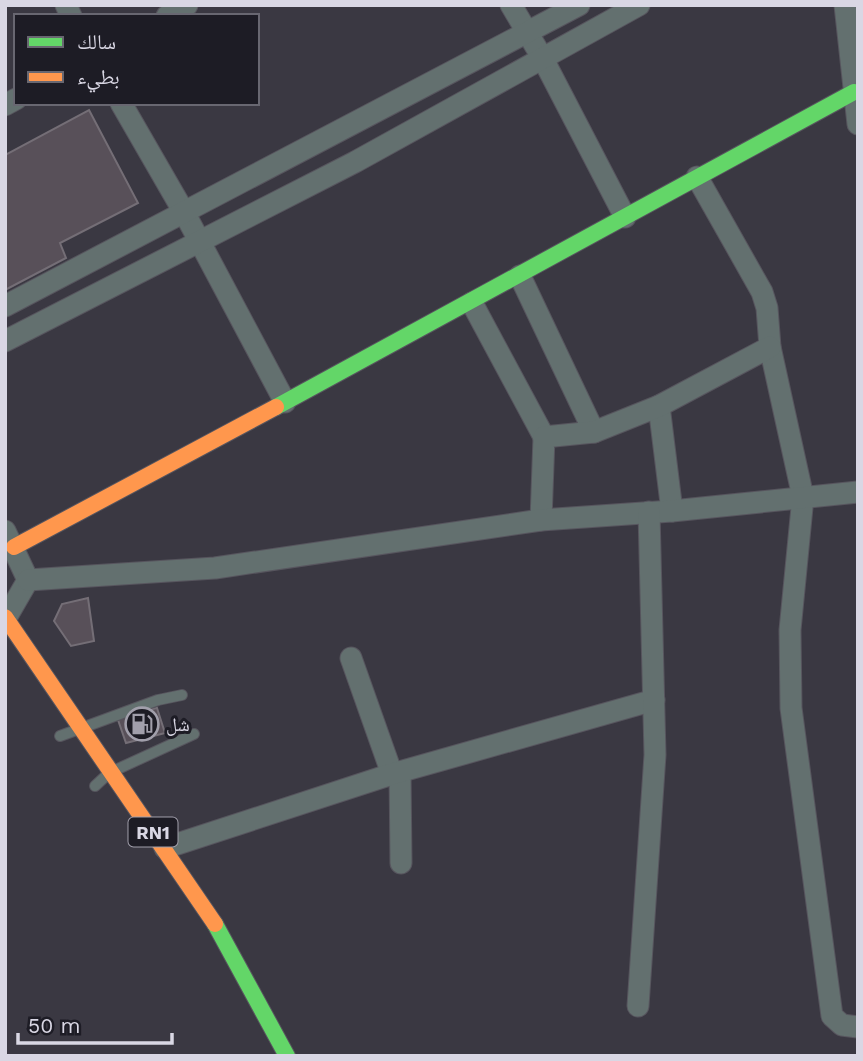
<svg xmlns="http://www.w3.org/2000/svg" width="863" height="1061" viewBox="0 0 863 1061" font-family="'Work Sans','Noto Naskh Arabic',sans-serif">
<rect width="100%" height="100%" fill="#3a3842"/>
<!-- building -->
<g fill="#585059" stroke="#746e76" stroke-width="2">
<polygon points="89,110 138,203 60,243 66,258 5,290 5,155"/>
<polygon points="88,598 94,641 71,646 54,621 62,604"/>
<polygon points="157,708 165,733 126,743 117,717"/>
</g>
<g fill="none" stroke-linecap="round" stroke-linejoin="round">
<defs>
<g id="lane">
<polyline points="60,736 158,700 182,695"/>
<polyline points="95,786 109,773 194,734"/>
</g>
<g id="street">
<polyline points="66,5 71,16"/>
<polyline points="511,5 543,59 625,217"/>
<polyline points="845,5 858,124"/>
<polyline points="167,16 187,5"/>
<polyline points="121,103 185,214 285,402"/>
<polyline points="5,105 16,99"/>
<polyline points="697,177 762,292 767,308 770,347 803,497 790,630 791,708 832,1016 842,1025 858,1027"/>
<polyline points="520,276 594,432"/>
<polyline points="472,303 544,437"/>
<polyline points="5,306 579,5"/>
<polyline points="5,341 355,162 639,5"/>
<polyline points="659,406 672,511"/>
<polyline points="541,520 544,437 594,432 659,406 770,347"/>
<polyline points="5,531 28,580 6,618"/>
<polyline points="28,580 215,568 541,520 672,511 858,492"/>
<polyline points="351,658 392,774"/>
<polyline points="400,772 401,863"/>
<polyline points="165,848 392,774 654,700"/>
<polyline points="638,1006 655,755 649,512"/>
</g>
<g id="fast">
<polyline points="276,407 854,92"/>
<polyline points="215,924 287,1056"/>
</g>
<g id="slow">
<polyline points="14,547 276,407"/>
<polyline points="5,617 215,924"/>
</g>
</defs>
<!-- lane casing -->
<use href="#lane" stroke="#57555e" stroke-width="12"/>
<!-- street casing -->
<use href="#street" stroke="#57555e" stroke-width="23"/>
<!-- fast casing -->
<use href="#fast" stroke="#57555e" stroke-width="18"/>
<!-- slow casing -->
<use href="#slow" stroke="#57555e" stroke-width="18"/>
<!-- lane -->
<use href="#lane" stroke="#63706f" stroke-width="10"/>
<!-- street -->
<use href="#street" stroke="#63706f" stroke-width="21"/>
<!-- fast -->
<use href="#fast" stroke="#63d668" stroke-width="16"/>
<!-- slow -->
<use href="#slow" stroke="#ff974d" stroke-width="16"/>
</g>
<!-- icons -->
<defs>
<symbol id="fuel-ring" viewBox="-11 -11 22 22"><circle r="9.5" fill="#1d1c25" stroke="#a19fab" stroke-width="1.5"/><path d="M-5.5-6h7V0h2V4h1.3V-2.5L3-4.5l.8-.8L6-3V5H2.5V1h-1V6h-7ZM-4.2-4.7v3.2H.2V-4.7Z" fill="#a19fab"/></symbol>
</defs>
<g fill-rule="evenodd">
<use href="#fuel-ring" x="123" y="705" width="38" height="38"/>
</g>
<g text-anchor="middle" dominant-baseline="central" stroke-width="6" stroke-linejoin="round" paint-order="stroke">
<!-- shield labels -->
<rect fill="#1d1c25" stroke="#a19fab" stroke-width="2" x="128.5" y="817.5" width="49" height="29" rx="5"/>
<g font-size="18" font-weight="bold" fill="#d9d7e4">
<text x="153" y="832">RN1</text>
</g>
<!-- poi labels -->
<g font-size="19" fill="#d9d7e4" stroke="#1d1c25" text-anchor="start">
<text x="166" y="724">شل</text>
</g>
</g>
<!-- border -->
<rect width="863" height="1061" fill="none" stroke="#d9d7e4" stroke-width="14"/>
<!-- legend -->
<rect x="14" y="14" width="245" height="91" fill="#1d1c25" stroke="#686771" stroke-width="2"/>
<rect x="28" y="37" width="35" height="10" fill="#63d668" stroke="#686771" stroke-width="2"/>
<text x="77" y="49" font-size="21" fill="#d9d7e4">سالك</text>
<rect x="28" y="72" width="35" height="10" fill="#ff974d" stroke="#686771" stroke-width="2"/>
<text x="77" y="84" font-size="21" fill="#d9d7e4">بطيء</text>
<!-- scale -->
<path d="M18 1033v10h154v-10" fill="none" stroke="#d9d7e4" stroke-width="3.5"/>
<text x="28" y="1033" font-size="21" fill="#d9d7e4" stroke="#1d1c25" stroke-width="5" paint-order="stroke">50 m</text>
</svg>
